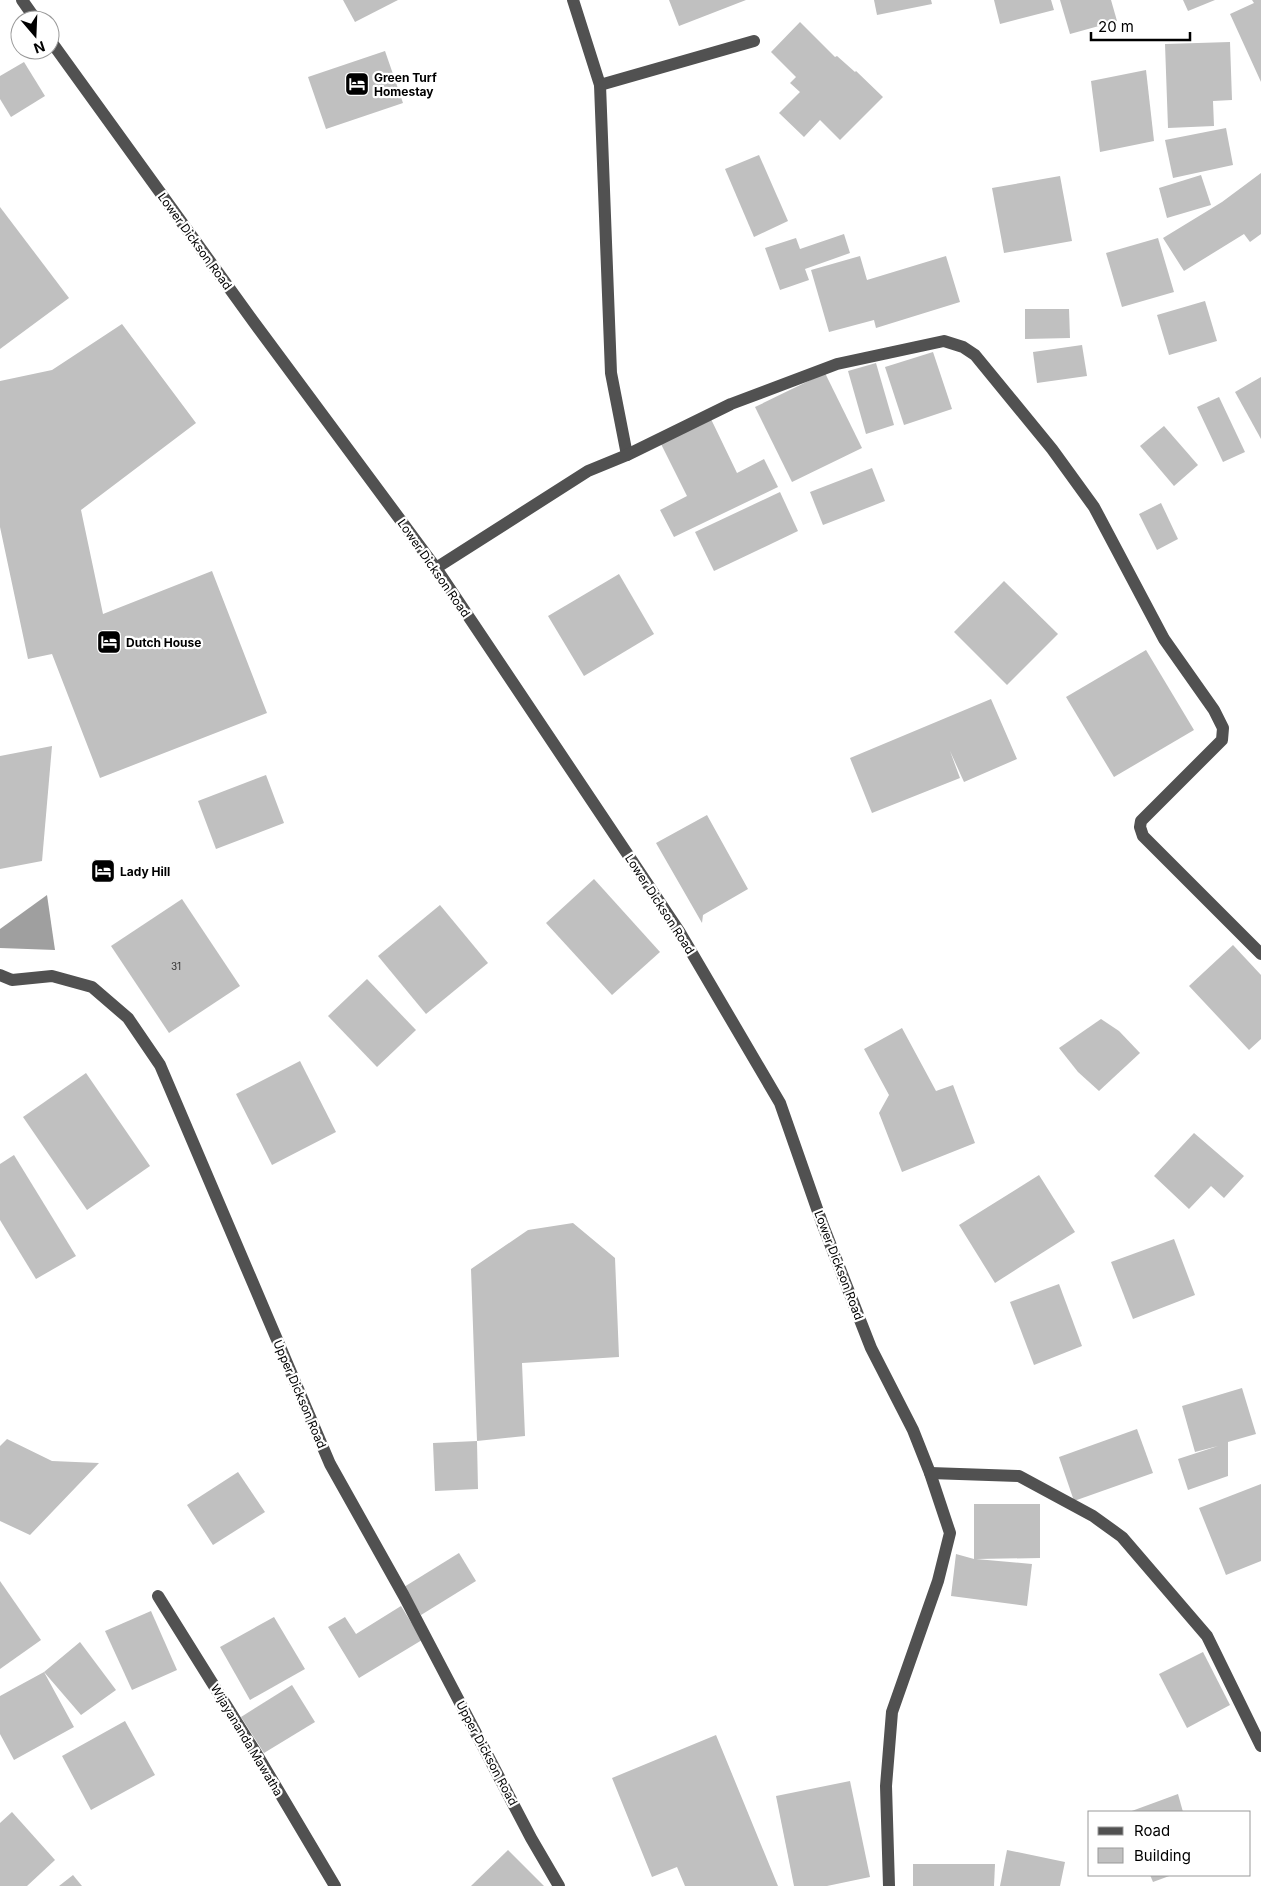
<svg xmlns="http://www.w3.org/2000/svg" width="1261" height="1886" viewBox="0 0 1261 1886" font-family="Inter,sans-serif">
<rect width="100%" height="100%" fill="#fff"/>
<!-- water -->
<polygon fill="#9f9f9f" points="47,895 55,950 0,948 0,929"/>
<!-- building -->
<g fill="#c0c0c0">
<polygon points="343,0 398,0 355,22"/>
<polygon points="669,0 746,0 679,26"/>
<polygon points="874,0 931,0 932,4 877,15"/>
<polygon points="994,0 1051,0 1054,10 1000,24"/>
<polygon points="1060,0 1111,0 1117,21 1070,34"/>
<polygon points="1183,0 1215,0 1188,11"/>
<polygon points="1252,0 1261,0 1261,82 1230,14 1254,3"/>
<polygon points="800,22 835,57 837,56 855,72 856,71 883,97 840,140 820,120 804,137 779,113 800,92 790,83 796,77 771,52"/>
<polygon points="1230,42 1232,100 1213,101 1214,126 1168,128 1165,44"/>
<polygon points="385,51 403,103 326,129 308,77"/>
<polygon points="24,62 45,96 11,117 0,99 0,76"/>
<polygon points="1146,70 1154,141 1100,152 1091,81"/>
<polygon points="1226,128 1233,165 1173,178 1165,140"/>
<polygon points="759,155 788,221 754,237 725,169"/>
<polygon points="1261,173 1261,234 1250,242 1244,234 1184,271 1163,238 1222,202"/>
<polygon points="1201,175 1211,205 1167,218 1159,188"/>
<polygon points="1060,176 1072,241 1004,253 992,188"/>
<polygon points="0,207 69,298 0,349"/>
<polygon points="844,234 850,253 805,269 809,280 780,290 765,248 796,238 800,249"/>
<polygon points="1158,238 1174,292 1122,307 1106,253"/>
<polygon points="860,256 867,280 946,256 960,302 876,328 874,320 829,332 811,270"/>
<polygon points="1205,301 1217,341 1169,355 1157,315"/>
<polygon points="1025,309 1069,309 1070,338 1025,339"/>
<polygon points="122,324 196,423 81,510 103,614 212,571 267,713 100,778 52,654 28,659 0,527 0,381 52,370"/>
<polygon points="1082,345 1087,376 1037,383 1033,352"/>
<polygon points="933,352 952,409 904,425 885,367"/>
<polygon points="876,363 894,425 866,434 848,371"/>
<polygon points="825,373 862,448 792,482 755,407"/>
<polygon points="1261,377 1261,439 1235,392"/>
<polygon points="1219,397 1245,452 1223,462 1197,407"/>
<polygon points="710,417 737,473 764,459 778,487 674,537 660,510 687,496 660,442"/>
<polygon points="1164,426 1198,465 1174,486 1140,446"/>
<polygon points="872,468 885,501 823,525 810,492"/>
<polygon points="780,492 798,531 714,571 695,532"/>
<polygon points="1161,503 1178,539 1157,550 1139,514"/>
<polygon points="619,574 654,634 584,676 548,616"/>
<polygon points="1004,581 1058,634 1007,685 954,632"/>
<polygon points="1146,650 1194,730 1114,777 1066,697"/>
<polygon points="991,699 1017,759 964,782 950,751 960,778 872,813 850,758"/>
<polygon points="52,746 42,861 0,869 0,756"/>
<polygon points="266,775 284,823 216,849 198,801"/>
<polygon points="707,815 748,889 703,915 702,923 656,843"/>
<polygon points="594,879 660,952 612,995 546,923"/>
<polygon points="182,899 240,986 169,1033 111,946"/>
<polygon points="440,905 488,963 426,1014 378,956"/>
<polygon points="1233,945 1261,975 1261,1039 1249,1050 1189,986"/>
<polygon points="367,979 416,1030 377,1067 328,1016"/>
<polygon points="1101,1019 1119,1031 1140,1053 1099,1091 1078,1072 1059,1048"/>
<polygon points="902,1028 936,1091 953,1085 975,1143 902,1172 879,1113 889,1095 864,1049"/>
<polygon points="300,1061 336,1132 272,1165 236,1094"/>
<polygon points="86,1073 150,1166 87,1210 23,1117"/>
<polygon points="1194,1133 1244,1176 1224,1198 1211,1186 1189,1209 1154,1176"/>
<polygon points="14,1155 76,1256 36,1279 0,1220 0,1164"/>
<polygon points="1039,1175 1075,1232 995,1283 959,1225"/>
<polygon points="573,1223 615,1258 619,1357 522,1363 525,1436 477,1441 478,1489 435,1491 433,1443 477,1441 471,1269 528,1230"/>
<polygon points="1174,1239 1195,1295 1133,1319 1111,1262"/>
<polygon points="1059,1284 1082,1346 1034,1365 1010,1302"/>
<polygon points="1242,1388 1256,1434 1228,1442 1228,1476 1188,1490 1178,1459 1218,1446 1195,1452 1182,1406"/>
<polygon points="1137,1429 1153,1473 1074,1501 1059,1457"/>
<polygon points="7,1439 52,1461 99,1463 30,1535 0,1521 0,1446"/>
<polygon points="238,1472 265,1512 213,1545 187,1505"/>
<polygon points="1261,1484 1261,1561 1226,1575 1199,1508"/>
<polygon points="974,1504 1040,1504 1040,1558 976,1559 1032,1564 1027,1606 951,1596 956,1554 974,1559"/>
<polygon points="459,1553 476,1581 421,1615 404,1587"/>
<polygon points="0,1581 41,1640 0,1669"/>
<polygon points="401,1606 422,1640 359,1678 328,1627 345,1617 356,1634"/>
<polygon points="151,1611 177,1670 132,1690 105,1631"/>
<polygon points="274,1617 305,1669 250,1700 220,1647"/>
<polygon points="80,1642 116,1690 81,1715 44,1672 74,1727 14,1760 0,1734 0,1696 44,1672"/>
<polygon points="1203,1652 1230,1705 1187,1728 1159,1674"/>
<polygon points="292,1685 315,1722 264,1753 241,1717"/>
<polygon points="125,1721 155,1775 91,1810 62,1756"/>
<polygon points="716,1735 778,1886 685,1886 677,1867 652,1877 612,1778"/>
<polygon points="850,1781 870,1877 827,1886 794,1886 776,1796"/>
<polygon points="1178,1794 1183,1812 1129,1812"/>
<polygon points="12,1812 55,1860 27,1886 0,1886 0,1823"/>
<polygon points="508,1850 544,1886 471,1886"/>
<polygon points="1007,1850 1065,1862 1060,1886 1000,1886"/>
<polygon points="913,1864 995,1864 994,1886 913,1886"/>
<polygon points="73,1875 82,1886 59,1886"/>
<polygon points="1150,1875 1172,1875 1153,1882"/>
</g>
<g fill="none" stroke-linecap="round" stroke-linejoin="round">
<!-- minor -->
<g stroke="#515151" stroke-width="12">
<polyline points="22,0 36,20"/>
<polyline points="573,0 600,85"/>
<polyline points="50,40 253,321 436,568 679,931 780,1103 822,1223 871,1348 913,1430 930,1473 950,1533 938,1581 892,1712 886,1786 889,1886"/>
<polyline points="627,455 611,373 600,85 754,41"/>
<polyline points="436,568 588,471 627,455 731,404 837,364 944,341 963,347 975,355 1052,449 1094,507 1164,639 1214,710 1223,728 1222,740 1141,821 1140,827 1143,836 1261,954"/>
<polyline points="0,975 12,980 52,976 92,987 128,1018 160,1065 330,1464 404,1596 531,1838 559,1886"/>
<polyline points="930,1473 1019,1476 1093,1516 1122,1537 1207,1636 1261,1746"/>
<polyline points="158,1596 256,1753 335,1886"/>
</g>
</g>
<!-- icons -->
<defs>
<symbol id="hotel-square" viewBox="-11 -11 22 22"><rect x="-9" y="-9" width="18" height="18" rx="4" fill="#000" stroke="#fff"/><path d="M-6-4.5h1.5V1H6V5H4.5V3h-9V5H-6ZM-4 0a1.8 1.8 0 1 1 3.6 0ZM.5 0V-2.5h3Q6-2.5 6 0Z" fill="#fff"/></symbol>
</defs>
<g fill-rule="evenodd">
<use href="#hotel-square" x="343" y="70" width="28" height="28"/>
<use href="#hotel-square" x="95" y="628" width="28" height="28"/>
<use href="#hotel-square" x="89" y="857" width="28" height="28"/>
</g>
<g text-anchor="middle" dominant-baseline="central" stroke-width="4.5" stroke-linejoin="round" paint-order="stroke">
<!-- number labels -->
<g font-size="10" fill="#303030">
<text x="176" y="966">31</text>
</g>
<!-- poi labels -->
<g font-size="12" font-weight="bold" fill="#000" stroke="#fff" text-anchor="start">
<text x="374" y="77">Green Turf<tspan x="374" dy="14">Homestay</tspan></text>
<text x="126" y="642">Dutch House</text>
<text x="120" y="871">Lady Hill</text>
</g>
<!-- street labels -->
<g font-size="12" fill="#000" stroke="#fff">
<text transform="translate(195 241) rotate(54)">Lower Dickson Road</text>
<text transform="translate(434 568) rotate(55)">Lower Dickson Road</text>
<text transform="translate(660 904) rotate(57)">Lower Dickson Road</text>
<text transform="translate(839 1265) rotate(69)">Lower Dickson Road</text>
<text transform="translate(300 1394) rotate(67)">Upper Dickson Road</text>
<text transform="translate(247 1740) rotate(59)">Wijayananda Mawatha</text>
<text transform="translate(487 1753) rotate(62)">Upper Dickson Road</text>
</g>
</g>
<!-- legend -->
<rect x="1088" y="1811" width="162" height="65" fill="#ffffff" stroke="#999999"/>
<rect x="1098" y="1827" width="25" height="8" fill="#515151" stroke="#999999"/>
<text x="1134" y="1836" font-size="15" fill="#000000">Road</text>
<rect x="1098" y="1848" width="25" height="15" fill="#c0c0c0" stroke="#999999"/>
<text x="1134" y="1861" font-size="15" fill="#000000">Building</text>
<!-- north arrow -->
<g transform="translate(35 35) rotate(161)"><circle r="24" fill="#ffffff" stroke="#999999"/>
<path d="M0-4L9 19L0 12L-9 19Z" fill="#000000"/>
<text y="-8" font-size="14" font-weight="bold" text-anchor="middle" fill="#000000">N</text>
</g>
<!-- scale -->
<path d="M1091 32v8h99v-8" fill="none" stroke="#000000" stroke-width="2.5"/>
<text x="1098" y="32" font-size="15" fill="#000000" stroke="#ffffff" stroke-width="4" paint-order="stroke">20 m</text>
</svg>
